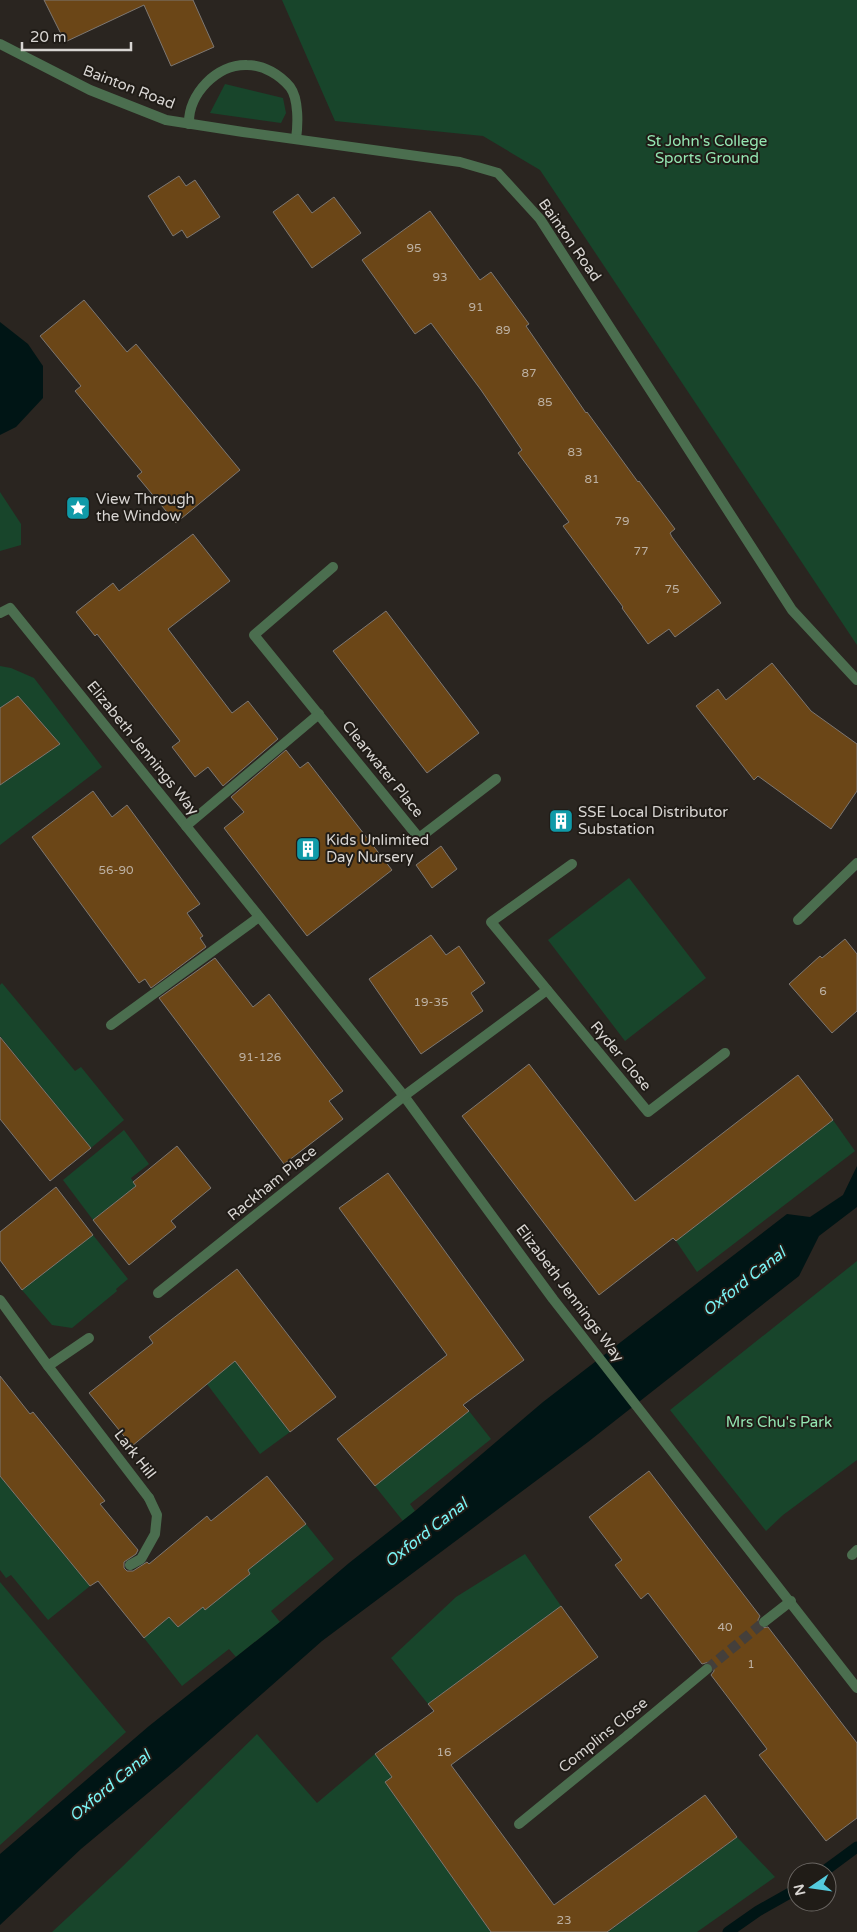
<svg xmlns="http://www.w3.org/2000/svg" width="857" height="1932" viewBox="0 0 857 1932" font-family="'Varela Round',sans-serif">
<rect width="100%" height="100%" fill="#2a2520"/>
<!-- green -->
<g fill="#18452b">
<polygon points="282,0 857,0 857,645 540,170 483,136 335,121"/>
<polygon points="225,84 283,98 286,113 281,123 210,113"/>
<polygon points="0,492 21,524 21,545 0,551"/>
<polygon points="0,666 11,668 34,678 102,767 0,845 0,785 60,744 18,696 0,708"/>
<polygon points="629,878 706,978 625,1041 548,940"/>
<polygon points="2,983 75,1071 81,1067 124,1120 91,1148 0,1036 0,985"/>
<polygon points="833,1120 855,1151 697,1272 676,1241"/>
<polygon points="124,1130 149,1164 131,1178 136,1186 93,1220 63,1180"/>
<polygon points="93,1235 128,1279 116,1289 117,1291 72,1328 52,1325 22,1290"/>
<polygon points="857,1261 857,1460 783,1515 766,1531 670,1410"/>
<polygon points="192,1304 290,1432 260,1454 163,1326"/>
<polygon points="469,1411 491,1439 410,1504 415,1511 403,1521 375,1486"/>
<polygon points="0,1476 90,1586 48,1620 11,1575 6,1578 0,1570"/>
<polygon points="306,1524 334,1559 271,1611 280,1622 236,1657 229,1649 182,1686 144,1638 169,1617 178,1627 203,1607 206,1609 250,1574 248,1570"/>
<polygon points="525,1554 561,1606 428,1704 391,1658 456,1597"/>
<polygon points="0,1582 126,1732 0,1845"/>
<polygon points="257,1734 317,1803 375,1754 392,1777 385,1782 491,1932 52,1932 122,1867"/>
<polygon points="737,1837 775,1877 697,1932 608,1932"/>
</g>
<!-- water -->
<g fill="#001515">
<polygon points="0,322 28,344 43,366 43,398 16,427 0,435"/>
<polygon points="857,1166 857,1207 819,1236 799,1276 588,1442 322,1641 178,1768 81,1849 0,1925 0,1854 149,1726 280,1622 349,1563 415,1511 543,1402 787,1214 810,1217 843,1195"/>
</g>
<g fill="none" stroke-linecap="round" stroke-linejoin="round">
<!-- stream -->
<g stroke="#001515" stroke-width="11">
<polyline points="823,1872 857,1847"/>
<polyline points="728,1932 758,1911 797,1889"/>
</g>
</g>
<!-- building -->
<g fill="#6b4617" stroke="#7d7772">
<polygon points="44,0 193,0 214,47 171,66 144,5 65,42"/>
<polygon points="179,176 186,186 195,180 220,217 187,238 182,230 173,236 148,196"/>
<polygon points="298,194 312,213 334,197 361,233 312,268 273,212"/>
<polygon points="430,211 480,280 491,272 529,324 526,326 586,413 587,412 638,482 639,481 675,529 670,533 672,537 721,603 675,637 669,629 648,644 622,608 623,607 563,526 569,522 518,453 522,450 481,390 431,323 415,334 362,260"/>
<polygon points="84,300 127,352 136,344 240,470 176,523 137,476 142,472 75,391 81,386 40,336"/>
<polygon points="193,534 230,581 168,629 232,713 248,701 278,739 223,786 208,767 195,777 172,747 180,741 97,634 95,636 76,612 113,583 119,591"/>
<polygon points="386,611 479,733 427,773 333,651"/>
<polygon points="772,663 811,711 857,744 857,791 831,829 758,776 754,780 696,706 718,689 726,700"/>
<polygon points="18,696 60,744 0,785 0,708"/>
<polygon points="286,750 300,768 308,762 392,870 307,936 224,828 244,812 231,797"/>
<polygon points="93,791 112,817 127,805 200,904 187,913 203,936 200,938 206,947 151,988 145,979 139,983 32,837"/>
<polygon points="441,846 457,869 432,888 416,865"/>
<polygon points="431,935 446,955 459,946 485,983 471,993 483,1011 421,1054 369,979"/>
<polygon points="845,939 857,954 857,1011 832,1033 789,984 820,956 822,958"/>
<polygon points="215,958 253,1007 269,994 343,1091 329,1101 343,1119 284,1164 159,998"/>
<polygon points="0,1037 91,1148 50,1181 0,1119"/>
<polygon points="529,1064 635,1201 798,1075 833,1120 676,1241 673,1238 599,1295 462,1116"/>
<polygon points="177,1146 211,1188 171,1221 176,1227 129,1265 93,1220 136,1186 133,1182"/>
<polygon points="388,1173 524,1360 463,1405 469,1411 375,1486 337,1439 447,1355 339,1208"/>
<polygon points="56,1187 93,1235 22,1290 0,1260 0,1232"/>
<polygon points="237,1269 336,1397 290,1432 235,1361 132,1446 89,1393 153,1343 149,1337"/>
<polygon points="0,1376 30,1414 33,1412 105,1501 100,1504 138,1550 136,1554 124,1562 124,1568 127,1571 133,1571 147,1562 149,1564 207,1516 211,1521 267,1476 306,1524 248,1570 250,1574 205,1610 203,1607 178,1627 169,1617 144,1638 98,1581 90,1586 0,1476"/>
<polygon points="649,1471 760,1616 758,1620 758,1626 762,1628 768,1627 857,1743 857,1818 826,1841 759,1755 767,1749 711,1675 714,1671 713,1665 709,1662 702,1664 648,1593 641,1599 615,1565 622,1560 589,1517"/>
<polygon points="561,1606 598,1657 451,1765 554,1905 705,1795 737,1837 607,1932 491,1932 385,1782 392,1777 375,1754 434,1711 428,1704"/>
</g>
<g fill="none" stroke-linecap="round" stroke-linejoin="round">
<!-- minor-tunnel -->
<polyline stroke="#443f3b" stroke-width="10" stroke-dasharray="10 5" stroke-linecap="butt" points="707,1669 764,1622"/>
<!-- service -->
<g stroke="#4b6e4f" stroke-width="10">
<path d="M189,124c-1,-30 28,-60 58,-59 17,0 33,10 43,22 9,12 8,38 6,52"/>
<polyline points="130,1565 141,1559 155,1534 157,1515 149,1498"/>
<polyline points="519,1824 628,1735"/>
</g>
<!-- minor -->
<g stroke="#4b6e4f" stroke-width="10">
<polyline points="0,44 90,90 166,120 243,132 460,162 498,173 540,219 792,610 857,680"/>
<polyline points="333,567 254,635 419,838 496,779"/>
<polyline points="0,613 10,608 404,1096 553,1299 857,1688"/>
<polyline points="186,826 319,714"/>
<polyline points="572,864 491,922 648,1112 725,1053"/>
<polyline points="798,920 857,863"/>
<polyline points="111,1025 259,917"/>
<polyline points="158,1293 404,1096 547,990"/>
<polyline points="0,1300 48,1366 149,1498"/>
<polyline points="48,1366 89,1338"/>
<polyline points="852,1555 857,1550"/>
<polyline points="764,1622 791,1601"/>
<polyline points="628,1735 707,1669"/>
</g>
</g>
<!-- icons -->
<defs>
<symbol id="sight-square" viewBox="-11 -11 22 22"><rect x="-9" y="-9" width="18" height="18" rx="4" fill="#0f9aa8" stroke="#201c17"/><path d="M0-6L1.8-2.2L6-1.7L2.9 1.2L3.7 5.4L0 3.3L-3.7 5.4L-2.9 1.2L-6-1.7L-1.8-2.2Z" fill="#fff"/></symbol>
<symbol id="building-square" viewBox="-11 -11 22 22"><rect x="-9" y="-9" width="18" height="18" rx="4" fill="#0f9aa8" stroke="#201c17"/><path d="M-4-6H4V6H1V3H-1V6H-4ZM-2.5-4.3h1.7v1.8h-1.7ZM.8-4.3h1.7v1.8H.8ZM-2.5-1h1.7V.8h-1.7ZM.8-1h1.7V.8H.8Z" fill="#fff"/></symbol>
</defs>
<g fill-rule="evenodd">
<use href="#sight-square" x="64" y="494" width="28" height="28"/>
<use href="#building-square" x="547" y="807" width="28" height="28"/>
<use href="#building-square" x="294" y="835" width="28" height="28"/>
</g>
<g text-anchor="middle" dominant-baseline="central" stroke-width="4" stroke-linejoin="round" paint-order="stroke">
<!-- number labels -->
<g font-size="12" fill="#bdb1a3">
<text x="414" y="248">95</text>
<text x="440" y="277">93</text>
<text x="476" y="307">91</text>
<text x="503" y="330">89</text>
<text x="529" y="373">87</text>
<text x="545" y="402">85</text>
<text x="575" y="452">83</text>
<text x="592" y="479">81</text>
<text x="622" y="521">79</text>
<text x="641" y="551">77</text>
<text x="672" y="589">75</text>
<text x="116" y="870">56-90</text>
<text x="823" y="991">6</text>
<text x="431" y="1002">19-35</text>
<text x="260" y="1057">91-126</text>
<text x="725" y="1627">40</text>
<text x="751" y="1664">1</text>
<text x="444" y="1752">16</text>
<text x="564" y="1920">23</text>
</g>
<!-- street labels -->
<g font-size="15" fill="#d8d5d2" stroke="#201c17">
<text transform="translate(129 87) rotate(21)">Bainton Road</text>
<text transform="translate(570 240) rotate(55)">Bainton Road</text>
<text transform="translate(143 748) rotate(51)">Elizabeth Jennings Way</text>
<text transform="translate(383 769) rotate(51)">Clearwater Place</text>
<text transform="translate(621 1056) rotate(50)">Ryder Close</text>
<text transform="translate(272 1183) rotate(-39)">Rackham Place</text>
<text transform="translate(570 1293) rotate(53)">Elizabeth Jennings Way</text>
<text transform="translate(135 1454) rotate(52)">Lark Hill</text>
<text transform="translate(603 1735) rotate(-39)">Complins Close</text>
</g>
<!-- park labels -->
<g font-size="15" fill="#94e6b2" stroke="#201c17">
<text x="707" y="141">St John's College<tspan x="707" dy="17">Sports Ground</tspan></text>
<text x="779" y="1422">Mrs Chu's Park</text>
</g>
<!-- poi labels -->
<g font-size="15" fill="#d8d5d2" stroke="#201c17" text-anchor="start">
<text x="96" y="499">View Through<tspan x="96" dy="17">the Window</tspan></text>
<text x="578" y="812">SSE Local Distributor<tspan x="578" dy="17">Substation</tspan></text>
<text x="326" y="840">Kids Unlimited<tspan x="326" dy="17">Day Nursery</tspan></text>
</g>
<!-- water labels -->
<g font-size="16" font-style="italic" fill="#7bf5f6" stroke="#201c17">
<text transform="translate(744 1282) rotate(-38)">Oxford Canal</text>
<text transform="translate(426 1533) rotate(-38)">Oxford Canal</text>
<text transform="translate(110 1786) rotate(-40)">Oxford Canal</text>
</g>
</g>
<!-- north arrow -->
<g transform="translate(812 1887) rotate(257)"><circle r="24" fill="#201c17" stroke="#6a6662"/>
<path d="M0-4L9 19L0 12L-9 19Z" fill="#54cadd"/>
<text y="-8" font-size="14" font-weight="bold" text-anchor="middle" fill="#d8d5d2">N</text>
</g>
<!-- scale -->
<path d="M22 42v8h109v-8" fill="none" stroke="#d8d5d2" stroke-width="2.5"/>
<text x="30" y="42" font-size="15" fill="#d8d5d2" stroke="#201c17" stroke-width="4" paint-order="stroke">20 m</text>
</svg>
